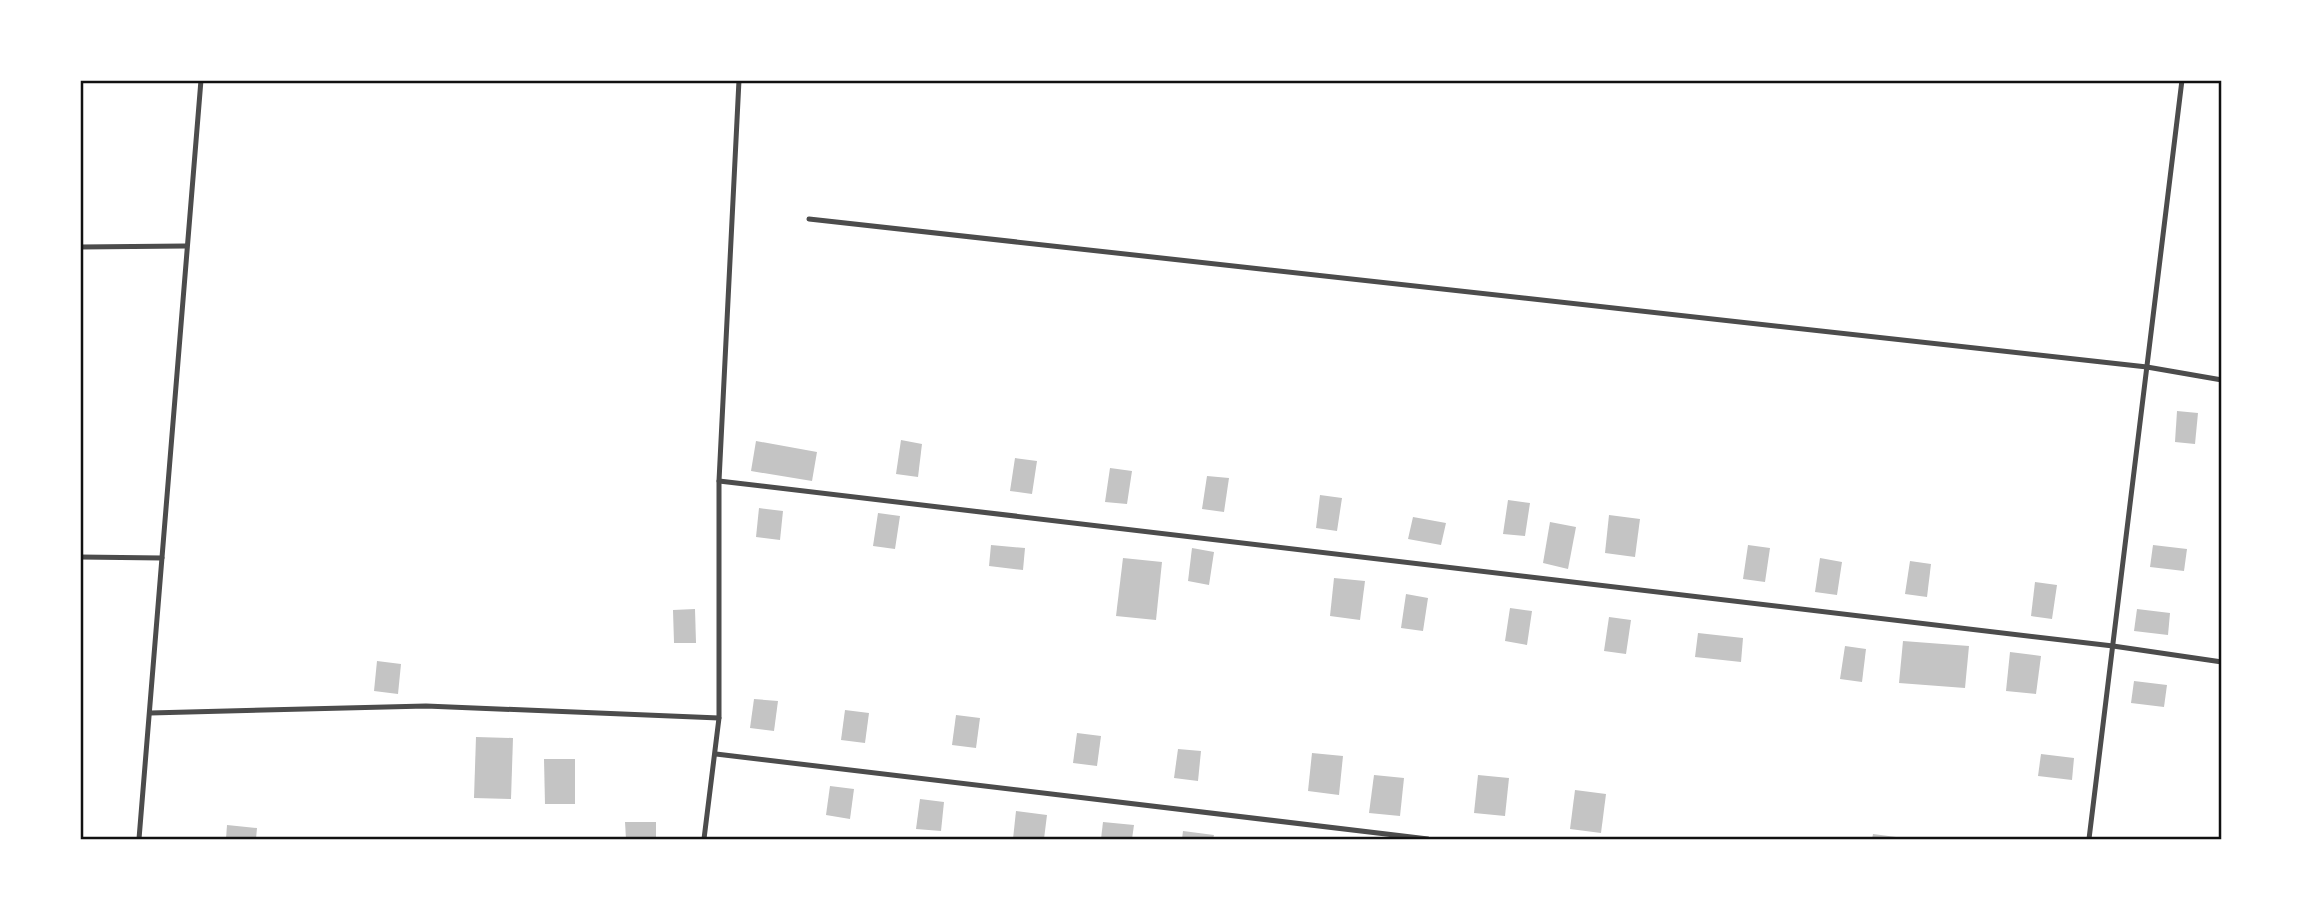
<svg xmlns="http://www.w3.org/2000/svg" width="2302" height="920" viewBox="0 0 2302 920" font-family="Ubuntu,sans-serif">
<rect width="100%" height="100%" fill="#fff"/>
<!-- building -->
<g fill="#c4c4c4">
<polygon points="2177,411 2198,413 2195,444 2175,442"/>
<polygon points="901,440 922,444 918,477 896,474"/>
<polygon points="756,441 817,452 812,481 751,471"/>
<polygon points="1015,458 1037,461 1032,494 1010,491"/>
<polygon points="1110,468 1132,471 1127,504 1105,502"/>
<polygon points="1207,476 1229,478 1224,512 1202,509"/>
<polygon points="1320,495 1342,498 1337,531 1316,528"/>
<polygon points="1508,500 1530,503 1525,536 1503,534"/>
<polygon points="759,508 783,511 780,540 756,537"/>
<polygon points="878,513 900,516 895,549 873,546"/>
<polygon points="1609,515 1640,519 1635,557 1605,553"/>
<polygon points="1413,517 1446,523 1441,545 1408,539"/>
<polygon points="1550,522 1576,527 1568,569 1543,563"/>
<polygon points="991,545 1025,548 1023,570 989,566"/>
<polygon points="1748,545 1770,548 1765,582 1743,579"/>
<polygon points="2153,545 2187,549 2184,571 2150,567"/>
<polygon points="1192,548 1214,552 1209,585 1188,581"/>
<polygon points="1123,558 1162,562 1156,620 1116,616"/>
<polygon points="1820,558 1842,562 1837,595 1815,592"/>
<polygon points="1910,561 1931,564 1927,597 1905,594"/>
<polygon points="1334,578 1365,581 1360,620 1330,616"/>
<polygon points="2035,582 2057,585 2052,619 2031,616"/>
<polygon points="1406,594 1428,598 1423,631 1401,628"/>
<polygon points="1510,608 1532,611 1527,645 1505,641"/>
<polygon points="695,609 696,643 674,643 673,610"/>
<polygon points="2137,609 2170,613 2168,635 2134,631"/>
<polygon points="1609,617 1631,620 1626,654 1604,651"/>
<polygon points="1698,633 1743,638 1741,662 1695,657"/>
<polygon points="1903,641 1969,646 1965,688 1899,683"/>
<polygon points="1845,646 1866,649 1862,682 1840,679"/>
<polygon points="2010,652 2041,656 2036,694 2006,691"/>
<polygon points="377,661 401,664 398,694 374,691"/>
<polygon points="2134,681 2167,685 2164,707 2131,703"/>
<polygon points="754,699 778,701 774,731 750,728"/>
<polygon points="845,710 869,713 865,743 841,740"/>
<polygon points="956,715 980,718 976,748 952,745"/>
<polygon points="1077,733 1101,736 1097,766 1073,763"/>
<polygon points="476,737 513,738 511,799 474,798"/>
<polygon points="1178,749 1201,751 1198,781 1174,778"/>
<polygon points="1312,753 1343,756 1339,795 1308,791"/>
<polygon points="2041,754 2074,758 2072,780 2038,776"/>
<polygon points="544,759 575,759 575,804 545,804"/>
<polygon points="1374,775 1404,778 1400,816 1369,813"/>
<polygon points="1478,775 1509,778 1505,816 1474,813"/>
<polygon points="830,786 854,789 850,819 826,815"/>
<polygon points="1575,790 1606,794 1601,833 1570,829"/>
<polygon points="920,799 944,802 941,831 916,829"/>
<polygon points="1016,811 1047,815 1044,839 1013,839"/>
<polygon points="625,822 656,822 656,839 626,839"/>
<polygon points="1103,822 1134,825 1132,839 1101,839"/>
<polygon points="227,825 257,828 256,839 226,839"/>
<polygon points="1183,831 1214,835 1213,839 1182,839"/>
<polygon points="1873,834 1904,838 1904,839 1872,839"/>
</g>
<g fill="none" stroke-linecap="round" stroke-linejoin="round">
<!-- service -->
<g stroke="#4c4c4c" stroke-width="5">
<polyline points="809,219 2147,367 2222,380"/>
<polyline points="80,247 186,246"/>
<polyline points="719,481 2113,646 2222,662"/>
<polyline points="80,557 162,558"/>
<polyline points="150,713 426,706 719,718"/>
<polyline points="716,754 1428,839"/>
<polyline points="139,839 201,80"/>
<polyline points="704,839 719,718 719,481 739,80"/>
<polyline points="2089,839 2182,80"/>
</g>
</g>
<!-- border -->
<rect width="2302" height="920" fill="none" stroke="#ffffff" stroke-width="164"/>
<rect x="82" y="82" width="2138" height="756" fill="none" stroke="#111" stroke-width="2.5"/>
</svg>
